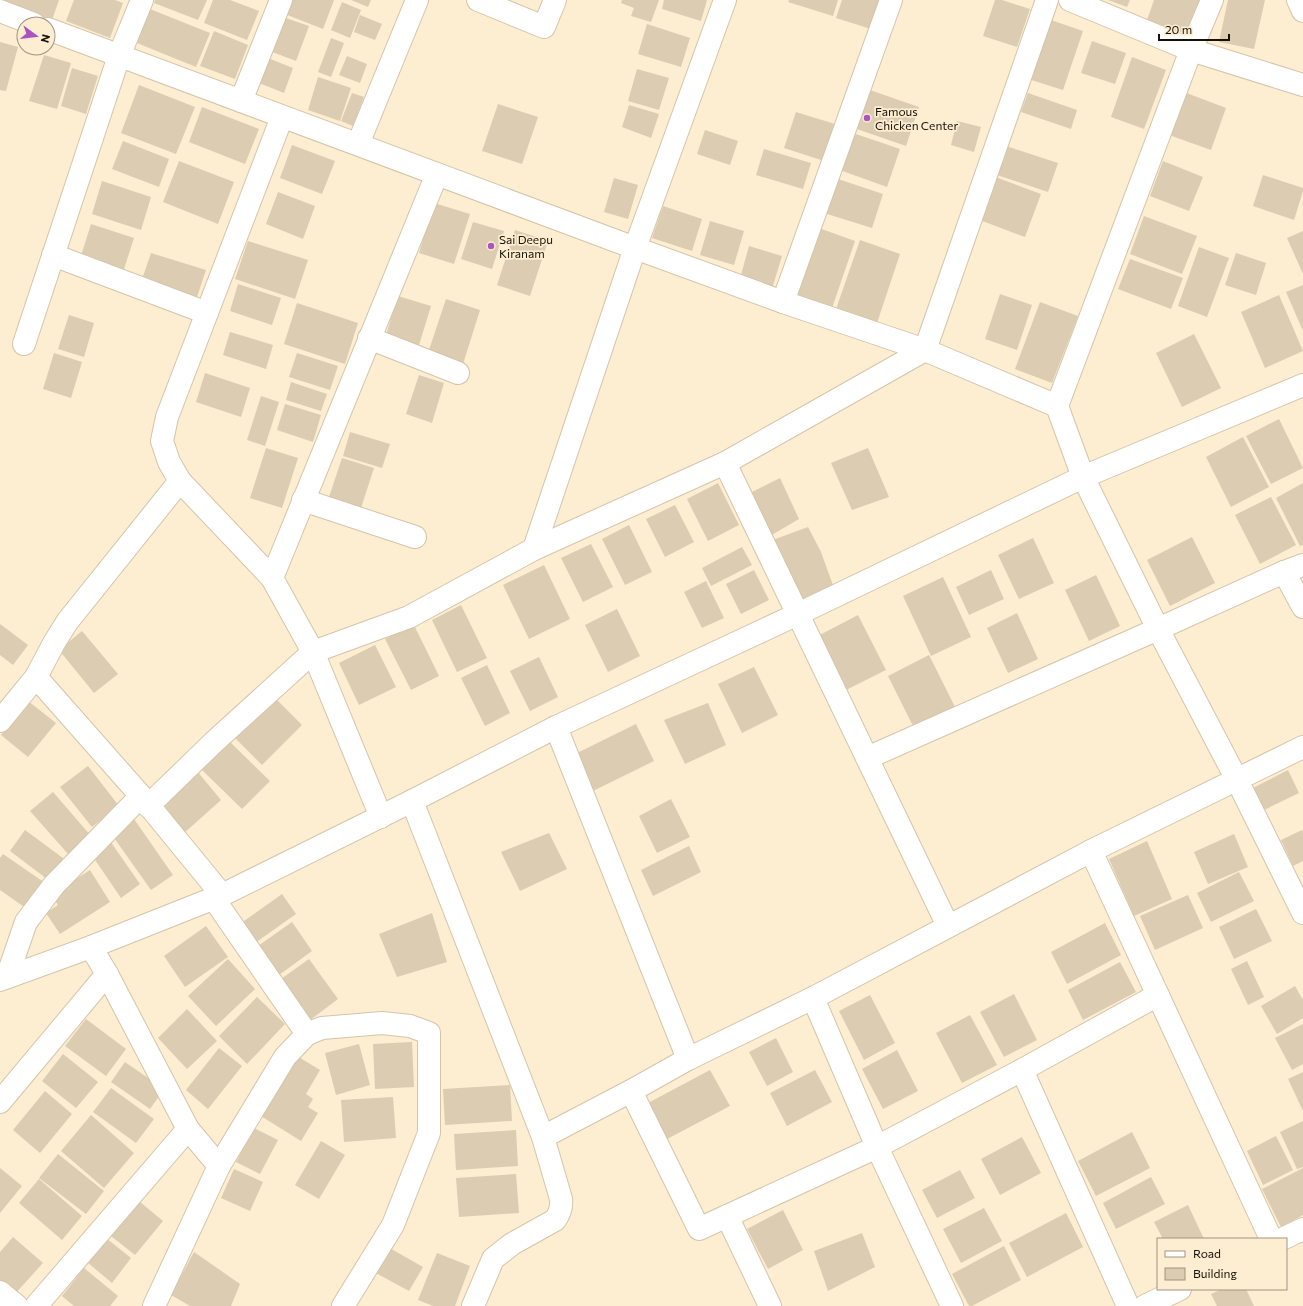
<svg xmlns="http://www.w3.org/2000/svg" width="1303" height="1306" viewBox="0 0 1303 1306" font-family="Commissioner,sans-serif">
<rect width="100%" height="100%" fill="#fdedd1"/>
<!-- building -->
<g fill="#dccdb2">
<polygon points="0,0 59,0 52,20 0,2"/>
<polygon points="74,0 115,0 123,3 110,38 66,21"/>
<polygon points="155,0 207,0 198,20 154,3"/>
<polygon points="213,0 230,0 259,11 247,40 204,23"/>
<polygon points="291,0 334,0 323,29 285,14"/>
<polygon points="351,0 371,0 368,7"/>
<polygon points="622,0 659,0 651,22 631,16 634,8 621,3"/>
<polygon points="664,0 707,0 701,21 662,9"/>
<polygon points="789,0 838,0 833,16 788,2"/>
<polygon points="842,0 884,0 874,30 836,18"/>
<polygon points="995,0 1002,0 1030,9 1017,47 983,36"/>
<polygon points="1108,0 1130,0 1127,7"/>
<polygon points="1154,0 1202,0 1190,35 1147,20"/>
<polygon points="1228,0 1265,0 1254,49 1219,42"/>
<polygon points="342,2 361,10 350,38 331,30"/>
<polygon points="145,7 210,33 196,67 132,41"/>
<polygon points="360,15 382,24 375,40 354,32"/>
<polygon points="280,16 309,26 296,61 267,50"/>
<polygon points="1045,18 1083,31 1063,90 1025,78"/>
<polygon points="647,24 690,38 681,67 638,54"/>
<polygon points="214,31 248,45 235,79 200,66"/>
<polygon points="331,38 344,43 331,77 318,72"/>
<polygon points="1092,41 1126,53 1115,84 1081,73"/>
<polygon points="0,42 18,47 6,91 0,90"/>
<polygon points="44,55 71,63 57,109 29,101"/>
<polygon points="263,56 293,68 284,93 254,81"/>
<polygon points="347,56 367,64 360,83 339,75"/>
<polygon points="1132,57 1166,70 1144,129 1111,117"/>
<polygon points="72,68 98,76 86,114 61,106"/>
<polygon points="637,69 669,78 659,110 628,101"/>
<polygon points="318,77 351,88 340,121 308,110"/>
<polygon points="139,85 195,107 176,154 121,133"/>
<polygon points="864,88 919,107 906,146 851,127"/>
<polygon points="1184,92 1226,108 1211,150 1169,135"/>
<polygon points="352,93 364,97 353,126 341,121"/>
<polygon points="1028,93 1077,110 1071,129 1021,112"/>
<polygon points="498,104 538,117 522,164 482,151"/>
<polygon points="629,105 659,114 651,138 622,127"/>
<polygon points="202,107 259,129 245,164 189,142"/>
<polygon points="796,112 835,124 824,161 784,148"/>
<polygon points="957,121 981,127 974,152 951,145"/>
<polygon points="705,130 738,141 730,165 697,154"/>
<polygon points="850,132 900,149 887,187 837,169"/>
<polygon points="123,141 169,159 159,187 112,169"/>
<polygon points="292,145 335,161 322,194 280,178"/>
<polygon points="1003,145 1058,163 1048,192 994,174"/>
<polygon points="764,149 811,163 803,189 756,175"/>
<polygon points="179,161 234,182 218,224 163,202"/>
<polygon points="1163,161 1203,177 1189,211 1150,196"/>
<polygon points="1263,175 1303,188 1303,191 1294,220 1253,206"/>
<polygon points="993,176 1041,194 1025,237 977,219"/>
<polygon points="614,178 638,185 628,219 604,212"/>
<polygon points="835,178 883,194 872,228 824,213"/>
<polygon points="102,181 151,197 141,230 92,214"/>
<polygon points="278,192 315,206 303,239 266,224"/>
<polygon points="434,203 470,214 454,264 419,253"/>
<polygon points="663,206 702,219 692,251 652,238"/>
<polygon points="1144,216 1197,236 1182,274 1130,254"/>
<polygon points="710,221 744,231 734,265 700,255"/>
<polygon points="473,222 504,231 492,269 461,259"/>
<polygon points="91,224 134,238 123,272 80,259"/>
<polygon points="816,227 855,241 831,311 792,298"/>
<polygon points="515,230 548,241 530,296 497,285"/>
<polygon points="1303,231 1303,274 1287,238"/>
<polygon points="860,240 900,254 876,326 835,312"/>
<polygon points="248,241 308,260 295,299 235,279"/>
<polygon points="749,246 782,256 771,292 739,282"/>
<polygon points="1199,247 1229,258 1207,317 1178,306"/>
<polygon points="151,253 206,270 195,303 140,285"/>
<polygon points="1236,253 1266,263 1256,295 1225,285"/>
<polygon points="1130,259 1183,278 1171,309 1118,289"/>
<polygon points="238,284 281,298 272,325 230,311"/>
<polygon points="1303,285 1303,331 1286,292"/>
<polygon points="1000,294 1032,305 1017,350 985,339"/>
<polygon points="1279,295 1303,351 1265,368 1241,312"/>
<polygon points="398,296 431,306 419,345 386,335"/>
<polygon points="446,299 480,310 463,364 428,353"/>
<polygon points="1040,302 1078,316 1052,383 1015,369"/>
<polygon points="297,303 358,323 345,364 284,344"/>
<polygon points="69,315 94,323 84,357 58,349"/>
<polygon points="230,332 273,345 266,369 223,355"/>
<polygon points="1194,334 1221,388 1182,407 1156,353"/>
<polygon points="54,353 82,362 71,398 43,389"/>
<polygon points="297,353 338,366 330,390 289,377"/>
<polygon points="205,373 250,388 241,417 196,402"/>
<polygon points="419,375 444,383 432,423 406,414"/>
<polygon points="291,382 327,394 321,411 286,400"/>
<polygon points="261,396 279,402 265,446 247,440"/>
<polygon points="285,404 321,415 313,442 277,430"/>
<polygon points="1279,419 1303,468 1271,484 1246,436"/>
<polygon points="350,432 390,444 382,468 343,456"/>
<polygon points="1243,437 1269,487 1231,507 1206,457"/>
<polygon points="266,448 298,458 282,508 250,498"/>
<polygon points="868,448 889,497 852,510 831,463"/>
<polygon points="342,458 374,468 361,508 329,497"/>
<polygon points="780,478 799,519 770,536 752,492"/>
<polygon points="718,483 739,525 708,541 687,499"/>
<polygon points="1303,483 1303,545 1300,546 1276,498"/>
<polygon points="1271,497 1296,545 1260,564 1235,515"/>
<polygon points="675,505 694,542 665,557 646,519"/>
<polygon points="629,525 652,572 625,585 602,539"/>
<polygon points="808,527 821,552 834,588 799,604 770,541"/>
<polygon points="1192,537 1215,583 1170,606 1147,560"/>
<polygon points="1033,538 1054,583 1019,599 998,555"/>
<polygon points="591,544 613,587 583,602 561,558"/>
<polygon points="742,547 752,565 711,586 702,568"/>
<polygon points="544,565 570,619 529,639 503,585"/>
<polygon points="754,570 769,600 741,614 726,584"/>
<polygon points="991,570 1004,599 969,615 956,587"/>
<polygon points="1096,575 1120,626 1089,641 1065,590"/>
<polygon points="943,577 971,637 931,656 903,596"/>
<polygon points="706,581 724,618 702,628 684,592"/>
<polygon points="461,605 487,658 457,672 432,620"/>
<polygon points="617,609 640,656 608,672 585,625"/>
<polygon points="1017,613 1038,659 1008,673 987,628"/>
<polygon points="858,615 886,670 842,692 814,638"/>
<polygon points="0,624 28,645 13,665 0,655"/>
<polygon points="414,625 439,676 411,690 385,639"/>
<polygon points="82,631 118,674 94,693 59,650"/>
<polygon points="375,645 396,687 359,705 339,663"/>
<polygon points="929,655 957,711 916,732 888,676"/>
<polygon points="539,657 558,697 530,711 510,671"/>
<polygon points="487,665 510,713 485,726 461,678"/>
<polygon points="754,667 778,715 742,733 718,684"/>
<polygon points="272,695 302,725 262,765 232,735"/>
<polygon points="28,701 56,723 28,757 1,735"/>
<polygon points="708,703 726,745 685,764 664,720"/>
<polygon points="636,724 654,761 593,791 575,754"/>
<polygon points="229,741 270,781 242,809 201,769"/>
<polygon points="88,766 119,806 92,827 60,787"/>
<polygon points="1288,770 1299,793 1262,811 1251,789"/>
<polygon points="197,771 221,800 183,834 158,805"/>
<polygon points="53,792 91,836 69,855 30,811"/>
<polygon points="671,799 690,837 657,853 639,816"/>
<polygon points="134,819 173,875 151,890 112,835"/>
<polygon points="25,830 67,861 51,882 10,851"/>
<polygon points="1302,830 1303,833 1303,861 1293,866 1281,840"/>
<polygon points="549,833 567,869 520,891 501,852"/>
<polygon points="1234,834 1248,867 1208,884 1194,852"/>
<polygon points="108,838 140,884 121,898 89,851"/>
<polygon points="1147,841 1172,899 1134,916 1109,859"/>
<polygon points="689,846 701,872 653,896 641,870"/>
<polygon points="3,854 48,885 30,911 0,890 0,858"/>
<polygon points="90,870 110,902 60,934 46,913 58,905 51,895"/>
<polygon points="1239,872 1254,901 1211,922 1197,893"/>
<polygon points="282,894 296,914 251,946 237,926"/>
<polygon points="1188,895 1203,928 1155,950 1140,916"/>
<polygon points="1256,909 1272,941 1234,959 1219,927"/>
<polygon points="432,913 447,962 397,977 379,934"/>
<polygon points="292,922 312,951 279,975 258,946"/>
<polygon points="1105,923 1121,955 1067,984 1051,952"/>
<polygon points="206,926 228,957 185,987 164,956"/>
<polygon points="228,959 255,989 216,1026 188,996"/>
<polygon points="309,959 338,999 310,1020 281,979"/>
<polygon points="1247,961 1264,997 1248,1005 1231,969"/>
<polygon points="1120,962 1136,992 1083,1020 1068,990"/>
<polygon points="1295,986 1303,1000 1303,1018 1277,1034 1261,1006"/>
<polygon points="1014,994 1037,1040 1004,1057 980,1012"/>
<polygon points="870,995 895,1043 864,1060 839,1011"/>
<polygon points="257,997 285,1024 247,1064 219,1036"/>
<polygon points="187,1009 217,1041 187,1069 158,1038"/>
<polygon points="970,1015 997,1065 962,1083 936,1033"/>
<polygon points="86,1019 126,1049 106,1076 65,1046"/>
<polygon points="1303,1024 1303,1064 1292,1070 1275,1038"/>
<polygon points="776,1038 793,1072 767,1086 749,1052"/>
<polygon points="412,1042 414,1087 375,1089 373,1044"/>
<polygon points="359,1044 370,1085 336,1095 325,1053"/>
<polygon points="219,1048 242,1066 208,1109 186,1090"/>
<polygon points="897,1050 918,1091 883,1109 862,1069"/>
<polygon points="292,1053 320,1070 306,1094 313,1099 308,1107 318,1113 301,1141 256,1113"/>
<polygon points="63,1054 98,1082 76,1108 42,1081"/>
<polygon points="125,1062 164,1089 150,1109 111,1082"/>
<polygon points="710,1070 730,1106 667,1139 648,1103"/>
<polygon points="815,1070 832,1102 787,1126 770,1093"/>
<polygon points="1303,1072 1303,1111 1288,1079"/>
<polygon points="510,1085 512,1121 445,1125 443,1089"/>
<polygon points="111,1088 154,1119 136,1143 93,1112"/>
<polygon points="45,1091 72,1114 40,1153 13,1130"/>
<polygon points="393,1097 396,1138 344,1142 341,1100"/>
<polygon points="91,1115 134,1153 104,1188 61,1151"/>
<polygon points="1303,1121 1303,1167 1297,1169 1280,1132"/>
<polygon points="254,1128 278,1140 260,1174 236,1162"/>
<polygon points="516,1130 518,1166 456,1170 454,1134"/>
<polygon points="1132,1132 1150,1168 1096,1196 1078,1161"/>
<polygon points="1276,1136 1293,1170 1263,1185 1247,1151"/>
<polygon points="1022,1137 1041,1173 1000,1195 981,1159"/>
<polygon points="321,1141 345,1155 319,1199 295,1185"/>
<polygon points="58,1154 104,1191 86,1214 39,1178"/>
<polygon points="0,1168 22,1186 0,1213"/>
<polygon points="1303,1168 1303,1215 1281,1227 1262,1189"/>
<polygon points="234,1169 263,1182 250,1211 221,1198"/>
<polygon points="960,1170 975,1198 937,1218 922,1190"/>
<polygon points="516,1174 519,1213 459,1217 456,1178"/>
<polygon points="1151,1177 1165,1204 1116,1229 1103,1203"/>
<polygon points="39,1179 82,1216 62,1240 19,1203"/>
<polygon points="134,1197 163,1221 135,1255 106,1232"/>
<polygon points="1188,1205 1204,1239 1163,1239 1154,1222"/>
<polygon points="984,1208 1002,1241 961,1263 943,1229"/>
<polygon points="783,1210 803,1250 768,1269 747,1229"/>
<polygon points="1066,1213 1083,1247 1027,1277 1009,1243"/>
<polygon points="862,1233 875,1267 828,1291 814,1251"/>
<polygon points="13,1237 43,1263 13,1296 0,1285 0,1252"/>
<polygon points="106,1238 131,1258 112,1283 87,1262"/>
<polygon points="1004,1246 1021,1280 972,1306 969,1306 952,1274"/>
<polygon points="388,1247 423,1267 409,1291 374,1272"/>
<polygon points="194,1252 240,1284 231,1306 190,1306 171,1295"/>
<polygon points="437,1253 470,1266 455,1306 433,1306 418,1300"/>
<polygon points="84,1268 118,1296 110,1306 74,1306 62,1296"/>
<polygon points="1222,1289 1246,1289 1254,1306 1217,1306 1211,1294"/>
</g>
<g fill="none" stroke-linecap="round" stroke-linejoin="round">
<defs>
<g id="minor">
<polyline points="478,0 544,27 555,0"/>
<polyline points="1070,0 1191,50 1303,85"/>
<polyline points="1298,0 1303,11"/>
<polyline points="0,11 34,24"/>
<polyline points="48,29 635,248 783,302 925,350 1057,406 1083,477 1158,629 1237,780 1303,913"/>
<polyline points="241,101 281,0"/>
<polyline points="358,144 417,0"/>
<polyline points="53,255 207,313"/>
<polyline points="783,302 891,0"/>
<polyline points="369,338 458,373"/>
<polyline points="24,344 119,56 142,0"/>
<polyline points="1057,406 1191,50 1212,0"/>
<polyline points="725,463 948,926"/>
<polyline points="303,500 415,537"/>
<polyline points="534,549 635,248 725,0"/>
<polyline points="1284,572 1303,607"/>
<polyline points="272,578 180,481 169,462 162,441 167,417 282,117"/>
<polyline points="36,677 141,796 222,895"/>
<polyline points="0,721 36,677 54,643 67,622 180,481"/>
<polyline points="556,727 688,1059"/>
<polyline points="867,758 1158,629 1284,572 1303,565"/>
<path d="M412,801l131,336 18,62c1,8 -1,14 -6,21l-43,24 -19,15 -20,47"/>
<polyline points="148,806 214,742 313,652 409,617 534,549 725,463 925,350 1047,0"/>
<polyline points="381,817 313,652 272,578 437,174"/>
<polyline points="1091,851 1271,1239"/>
<polyline points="214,899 307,1034"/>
<polyline points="7,977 26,922 54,885 141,796"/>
<polyline points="0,980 91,947 222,895 412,801 556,727 798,614 1083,477 1303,385"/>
<polyline points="813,998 877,1147 952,1306"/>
<polyline points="1022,1070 1128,1306"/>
<polyline points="631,1091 699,1229 877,1147 1022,1070 1158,995"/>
<polyline points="0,1102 107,974"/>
<polyline points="543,1137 631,1091 688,1059 813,998 1091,851 1303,747"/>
<polyline points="219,1166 285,1057 307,1034 322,1028 382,1023 410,1026 429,1033 429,1133 393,1225 343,1306"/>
<polyline points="727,1216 770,1306"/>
<polyline points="1282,1239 1303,1229"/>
<polyline points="0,1292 17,1306"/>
<polyline points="36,1306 188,1129 107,974 91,947"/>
<polyline points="154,1306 219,1166 188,1129"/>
<polyline points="1145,1306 1180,1289"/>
</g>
</defs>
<!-- minor casing -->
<use href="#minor" stroke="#d4c5aa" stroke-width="24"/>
<!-- minor -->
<use href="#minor" stroke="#fff" stroke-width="22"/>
</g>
<!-- markers -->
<g fill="#ad53bf" stroke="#fdedd1" stroke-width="1.5">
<circle cx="867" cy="118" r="4"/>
<circle cx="491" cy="246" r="4"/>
</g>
<g text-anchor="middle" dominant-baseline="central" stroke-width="3.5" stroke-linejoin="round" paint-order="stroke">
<!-- poi labels -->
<g font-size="12" fill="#161107" stroke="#fdedd1" text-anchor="start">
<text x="875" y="111">Famous<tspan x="875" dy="14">Chicken Center</tspan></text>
<text x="499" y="239">Sai Deepu<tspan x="499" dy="14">Kiranam</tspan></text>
</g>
</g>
<!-- legend -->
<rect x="1157" y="1238" width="130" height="52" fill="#fdedd1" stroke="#a19580"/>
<rect x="1165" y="1251" width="20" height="6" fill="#ffffff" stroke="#a19580"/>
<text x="1193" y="1258" font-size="12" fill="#161107">Road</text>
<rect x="1165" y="1268" width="20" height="12" fill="#dccdb2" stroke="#a19580"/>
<text x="1193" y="1278" font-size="12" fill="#161107">Building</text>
<!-- north arrow -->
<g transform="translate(36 36) rotate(105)"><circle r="19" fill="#fdedd1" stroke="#a19580"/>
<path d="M0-3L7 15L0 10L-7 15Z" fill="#ad53bf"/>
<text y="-6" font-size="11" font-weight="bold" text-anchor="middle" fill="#161107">N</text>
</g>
<!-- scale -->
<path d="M1159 34v6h70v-6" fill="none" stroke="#161107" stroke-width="2"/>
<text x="1165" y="34" font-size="12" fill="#161107" stroke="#fdedd1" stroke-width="3" paint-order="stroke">20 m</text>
</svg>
